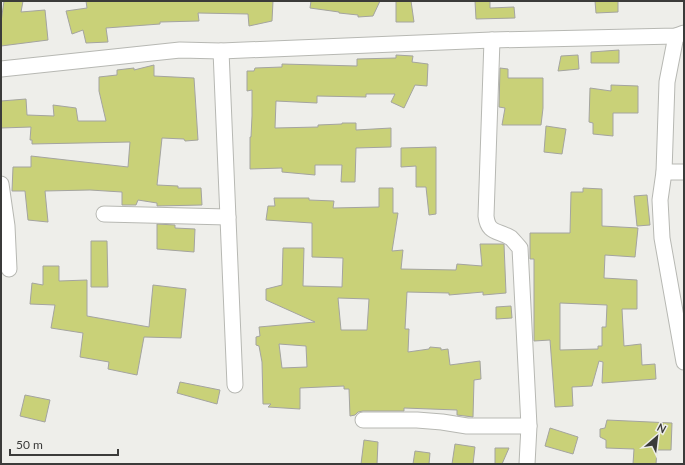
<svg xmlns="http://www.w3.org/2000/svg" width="685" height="465" viewBox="0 0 685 465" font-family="Lato,sans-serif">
<rect width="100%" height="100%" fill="#eeeeea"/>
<!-- building -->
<g fill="#c9d178" stroke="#a4a4a0" fill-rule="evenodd">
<polygon points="4,1 23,1 21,12 45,10 48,40 1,46 1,22"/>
<polygon points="86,1 273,1 272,21 249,26 248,14 198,13 199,21 160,22 160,24 106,28 108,42 86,43 83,30 72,34 66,11 87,8"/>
<polygon points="311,1 380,1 373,16 358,17 358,15 339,13 339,12 310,8"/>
<polygon points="396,1 411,1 414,22 396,22"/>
<polygon points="475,1 490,1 490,8 514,7 515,18 476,19"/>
<polygon points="595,1 618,1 618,12 596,13"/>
<polygon points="619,50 619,63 591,63 591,52"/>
<polygon points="396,55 413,56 412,62 428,64 427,86 415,85 404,108 391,102 395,94 366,94 366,97 317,96 317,103 276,101 275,128 318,127 318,125 342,124 342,123 356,123 356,130 391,128 391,147 356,148 355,182 341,182 342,165 315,165 315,175 282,172 282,168 250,169 250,137 251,137 252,116 252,90 247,91 247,71 254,71 255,68 282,67 282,64 357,66 357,59 396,58"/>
<polygon points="578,55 579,69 558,71 561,56"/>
<polygon points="154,65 154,76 194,78 198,140 185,141 184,139 162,138 157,185 178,186 178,188 201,188 202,205 157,206 157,203 138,200 136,205 122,205 122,192 90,190 45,191 48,222 28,220 25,191 12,191 13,167 31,167 31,156 128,167 130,142 32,144 32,140 30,140 31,127 1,128 1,101 26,99 27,115 54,116 53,105 76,108 78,121 106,121 99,91 99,77 117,75 117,70 134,68 134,70"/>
<polygon points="500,68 508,69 508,78 543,78 543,108 541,125 502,125 505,108 499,107"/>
<polygon points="611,85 638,86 638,113 613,113 613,136 593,134 593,123 589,122 590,88 611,91"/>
<polygon points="546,126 566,129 562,154 544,152"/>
<polygon points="436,147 436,214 429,215 426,187 416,187 416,166 401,167 401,148"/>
<path d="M379,188h14v25h5l-6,38 11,-1 -2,19 55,1 1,-6 25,2 -2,-22h24l2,49 -23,2v-3l-34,3v-2l-42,-1 -2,37h4l-1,23 21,-3 1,-2 11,1v2l7,-1 2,16 30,-4 1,18 -7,1 -1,37 -16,-2v-5l-53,-2v3h-41l-5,1 -3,3 -5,1 -1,-27h-5v-3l-44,2v21l-32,-2 3,-3h-8l-1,-42 -3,-16 -3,-1v-8l4,-1 -1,-9 56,-5 -49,-22v-11l16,-4 1,-37h21l-1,38 39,1 1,-29 -31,-1v-34l-46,-3 2,-14h7l-1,-8h35v2l25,1 -1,7 46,-1zM338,298l31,1 -2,31h-26zM279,344l27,2 1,21 -25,1z"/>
<path d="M583,188l19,1v37l36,2 -3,29 -30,-2 -1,23 33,2v29h-15l2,37 17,-2 1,21 13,-1 1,15 -54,4 1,-21 -4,-1 -7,25 -20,1 1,19 -18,1 -5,-67 -16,1v-82h-4v-26h40l1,-41h12zM560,303l47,2 -1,22h-4v19h-4v3l-38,1z"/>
<polygon points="647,195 650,225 637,226 634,196"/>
<polygon points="157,224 175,225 175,228 195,229 194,252 157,249"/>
<polygon points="91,241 107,241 108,287 91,287"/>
<polygon points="43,266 59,266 59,281 87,280 87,316 149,327 153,285 186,289 181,338 144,337 137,375 108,369 109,362 80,357 83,333 51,328 55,305 30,304 32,283 43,285"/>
<polygon points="511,306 512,318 496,319 496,307"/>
<polygon points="180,382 220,390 217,404 177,393"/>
<polygon points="25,395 50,400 45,422 20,416"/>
<polygon points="607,420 672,423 671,450 657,450 656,464 633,464 634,449 606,448 606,440 600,437 600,429 605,428"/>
<polygon points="550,428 578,437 573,454 545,446"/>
<polygon points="364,440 378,442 377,464 361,464"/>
<polygon points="455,444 475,447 473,464 452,464"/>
<polygon points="495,448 509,448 502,464 495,464"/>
<polygon points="415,451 430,453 429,464 413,464"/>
</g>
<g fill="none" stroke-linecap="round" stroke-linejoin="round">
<defs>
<g id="minor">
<polyline points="676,36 667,82 664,172 660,200 662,238 684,362"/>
<polyline points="221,51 235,385"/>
<polyline points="1,69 180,50 221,51 492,40 676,36 684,33"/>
<polyline points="664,172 684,172"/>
<polyline points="1,184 7,226 9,269"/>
<polyline points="104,214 228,217"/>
<path d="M363,420h54l25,2 25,4h62l-9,-178c-3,-3 -6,-7 -9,-10 -13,-8 -23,-4 -25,-22l6,-176"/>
<polyline points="527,464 529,426"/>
</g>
</defs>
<!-- minor casing -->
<use href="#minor" stroke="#b7b8b3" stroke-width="17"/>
<!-- minor -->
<use href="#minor" stroke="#fff" stroke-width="15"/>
</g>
<!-- border -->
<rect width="685" height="465" fill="none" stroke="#3b3b3a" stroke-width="4"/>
<!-- north arrow -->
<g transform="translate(657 437) rotate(28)" stroke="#eeeeea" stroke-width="3" paint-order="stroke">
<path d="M0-3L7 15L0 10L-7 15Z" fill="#3b3b3a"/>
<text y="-6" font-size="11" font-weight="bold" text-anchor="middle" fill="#3b3b3a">N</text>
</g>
<!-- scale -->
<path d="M10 449v6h108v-6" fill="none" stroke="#3b3b3a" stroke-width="2"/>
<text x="16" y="449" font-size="12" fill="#3b3b3a" stroke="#eeeeea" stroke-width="3" paint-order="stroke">50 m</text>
</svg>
